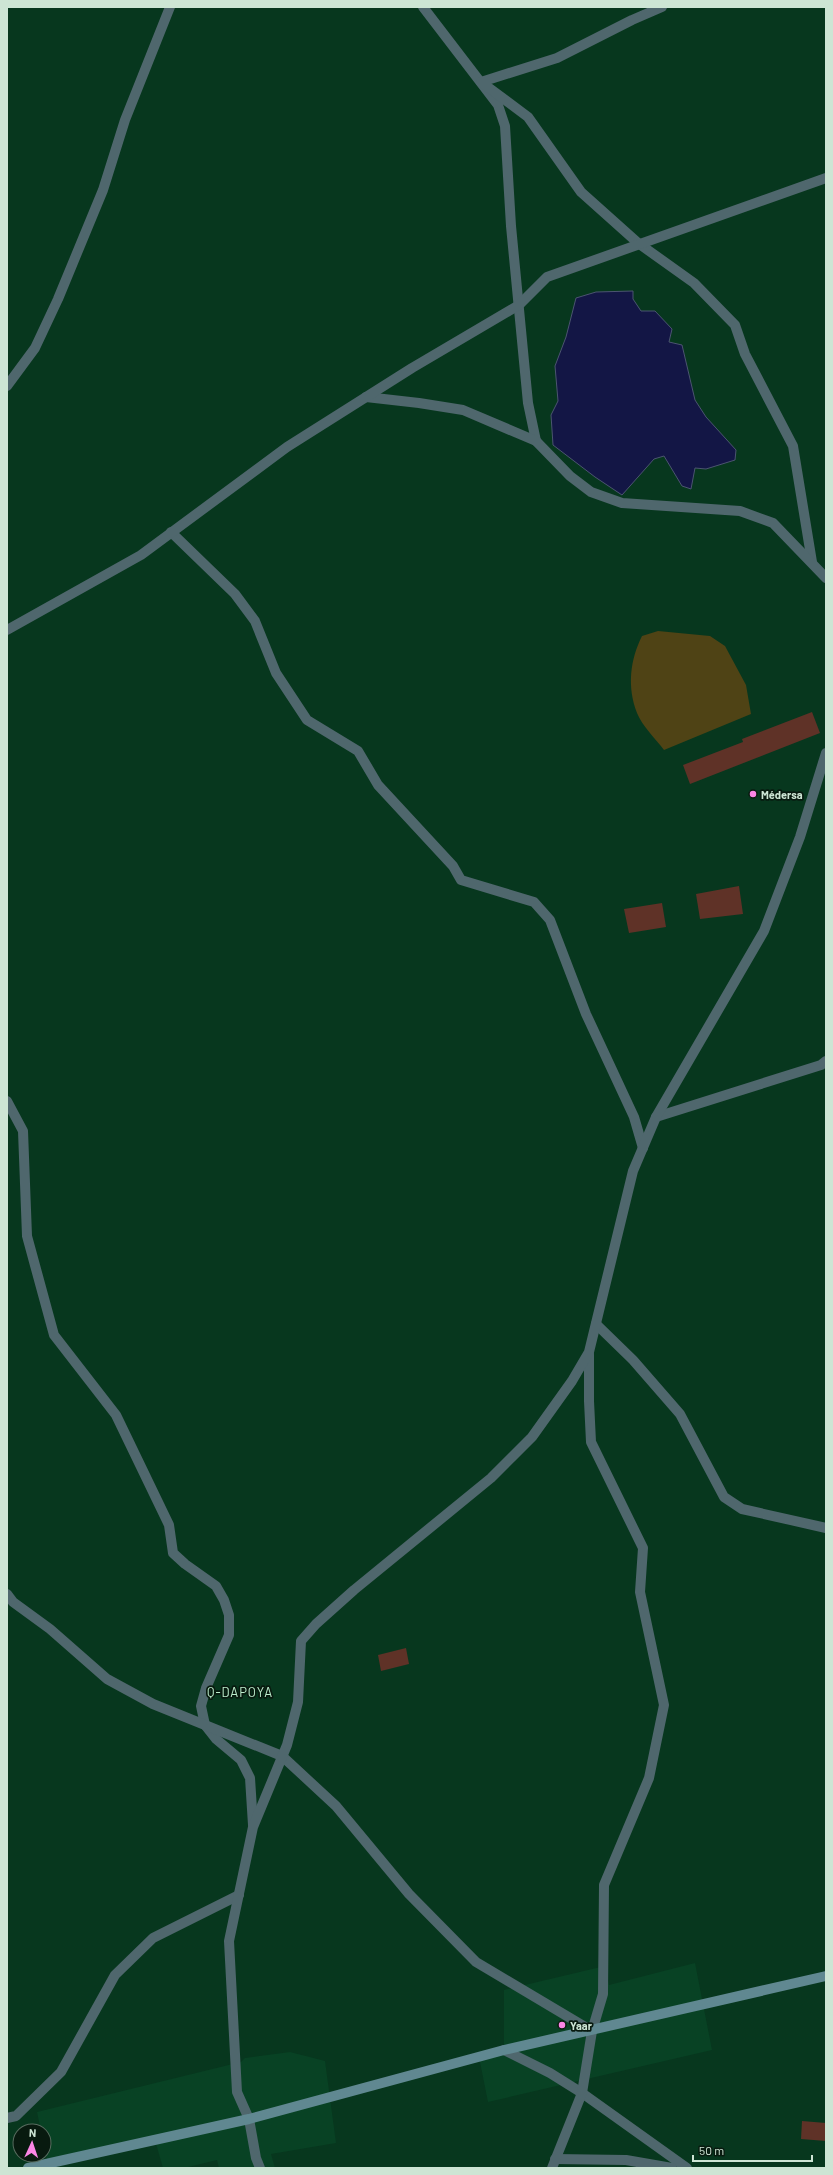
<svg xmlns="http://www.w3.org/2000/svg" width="833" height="2175" viewBox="0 0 833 2175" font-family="Barlow,sans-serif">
<rect width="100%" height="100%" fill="#07371e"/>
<!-- built -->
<g fill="#084224">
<polygon points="695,1963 712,2050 488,2102 479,2057 504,2050 504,1990 605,1966 609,1985"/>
<polygon points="290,2052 325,2061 336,2143 271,2154 275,2168 219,2168 217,2160 184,2168 163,2168 155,2140 48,2164 44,2145 44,2131 41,2131 37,2112 241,2062 245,2058"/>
</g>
<!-- green -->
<path fill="#4f4315" d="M658,631l52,5 15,10 21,39 5,29 -87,36c-8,-11 -22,-24 -27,-37 -10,-26 -7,-53 5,-77z"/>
<!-- water -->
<polygon fill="#131645" stroke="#4b5470" points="633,291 633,299 641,311 655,311 672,329 669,342 682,345 695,400 706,417 736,450 735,460 706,469 695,468 691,489 682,486 664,456 654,459 622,495 595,477 553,445 551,415 558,401 555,366 566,337 576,298 596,292"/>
<!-- building -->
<g fill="#5f3227">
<polygon points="812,712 820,733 690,784 683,765 743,742 742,739"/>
<polygon points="739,886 743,914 700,919 696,894"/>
<polygon points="662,903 666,927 629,933 624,909"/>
<polygon points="406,1648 409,1664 381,1671 378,1655"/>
<polygon points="802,2121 826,2123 826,2141 801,2139"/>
</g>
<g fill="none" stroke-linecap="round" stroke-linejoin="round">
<!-- street -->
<g stroke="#4f676d" stroke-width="10">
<polyline points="423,7 498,105 505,126 511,226 528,403 536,441"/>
<polyline points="662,7 632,20 557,58 481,82 528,117 581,192 638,243 694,283 735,325 745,354 793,446 812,562"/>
<polyline points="7,386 35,348 58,299 103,190 125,120 170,7"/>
<polyline points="366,397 419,403 463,410 536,441 570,476 591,492 622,503 740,511 773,523 826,578"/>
<polyline points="171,532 235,594 255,621 276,673 307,720 358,751 378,785 453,866 461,880 534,902 550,920 586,1014 634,1117 643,1148"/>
<polyline points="7,630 141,555 287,447 412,368 519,305 547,277 826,178"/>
<polyline points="7,1101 23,1131 27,1236 54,1335 116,1415 169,1525 173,1553 185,1564 216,1586 224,1600 229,1615 229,1635 206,1688 201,1706 205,1725 216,1739 241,1760 250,1778 253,1825"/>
<polyline points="656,1117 821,1065 826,1061"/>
<polyline points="596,1324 633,1360 680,1414 724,1497 742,1509 826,1528"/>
<polyline points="7,1594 13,1602 50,1629 107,1679 153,1704 282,1756 336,1806 409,1894 476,1962 592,2031 603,1994 604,1885 649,1778 664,1705 640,1592 643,1548 591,1442 589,1401 589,1354"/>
<polyline points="504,2050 550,2073 582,2093 687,2168"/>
<polyline points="7,2118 16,2116 61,2072 115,1975 153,1938 239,1895"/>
<polyline points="555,2159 626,2160 672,2168"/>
<polyline points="260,2168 256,2158 249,2119 237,2092 229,1941 253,1827 287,1745 298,1702 301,1641 316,1624 354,1590 491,1478 532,1437 572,1381 589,1352 633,1171 656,1117 764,931 800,837 826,753"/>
<polyline points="552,2168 582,2093 592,2031"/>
</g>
<!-- secondary -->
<polyline stroke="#608891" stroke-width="10" points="28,2168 249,2119 504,2050 826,1976"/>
</g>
<!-- markers -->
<g fill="#fb86e5" stroke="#081a0f" stroke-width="1.5">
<circle cx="753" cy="794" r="4"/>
<circle cx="562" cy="2025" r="4"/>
</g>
<g text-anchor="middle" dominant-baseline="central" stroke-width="3.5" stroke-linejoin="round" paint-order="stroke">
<!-- poi labels -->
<g font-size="11" font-weight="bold" fill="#cde5d4" stroke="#081a0f" text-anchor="start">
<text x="761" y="794">Médersa</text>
<text x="570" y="2025">Yaar</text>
</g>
<!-- quarter labels -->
<g font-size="13" letter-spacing="1" fill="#bdeecd" stroke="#081a0f">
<text x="240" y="1692">Q-DAPOYA</text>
</g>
</g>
<!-- border -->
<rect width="833" height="2175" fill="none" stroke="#cde5d4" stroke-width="16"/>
<!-- north arrow -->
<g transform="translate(32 2143) rotate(3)"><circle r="19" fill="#081a0f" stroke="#576b5e"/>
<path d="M0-3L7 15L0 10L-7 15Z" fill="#fb86e5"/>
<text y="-6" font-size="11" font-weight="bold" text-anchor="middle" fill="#cde5d4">N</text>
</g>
<!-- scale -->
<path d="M693 2155v6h119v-6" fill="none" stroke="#cde5d4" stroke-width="2"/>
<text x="699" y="2155" font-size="12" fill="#cde5d4" stroke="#081a0f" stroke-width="3" paint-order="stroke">50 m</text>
</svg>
